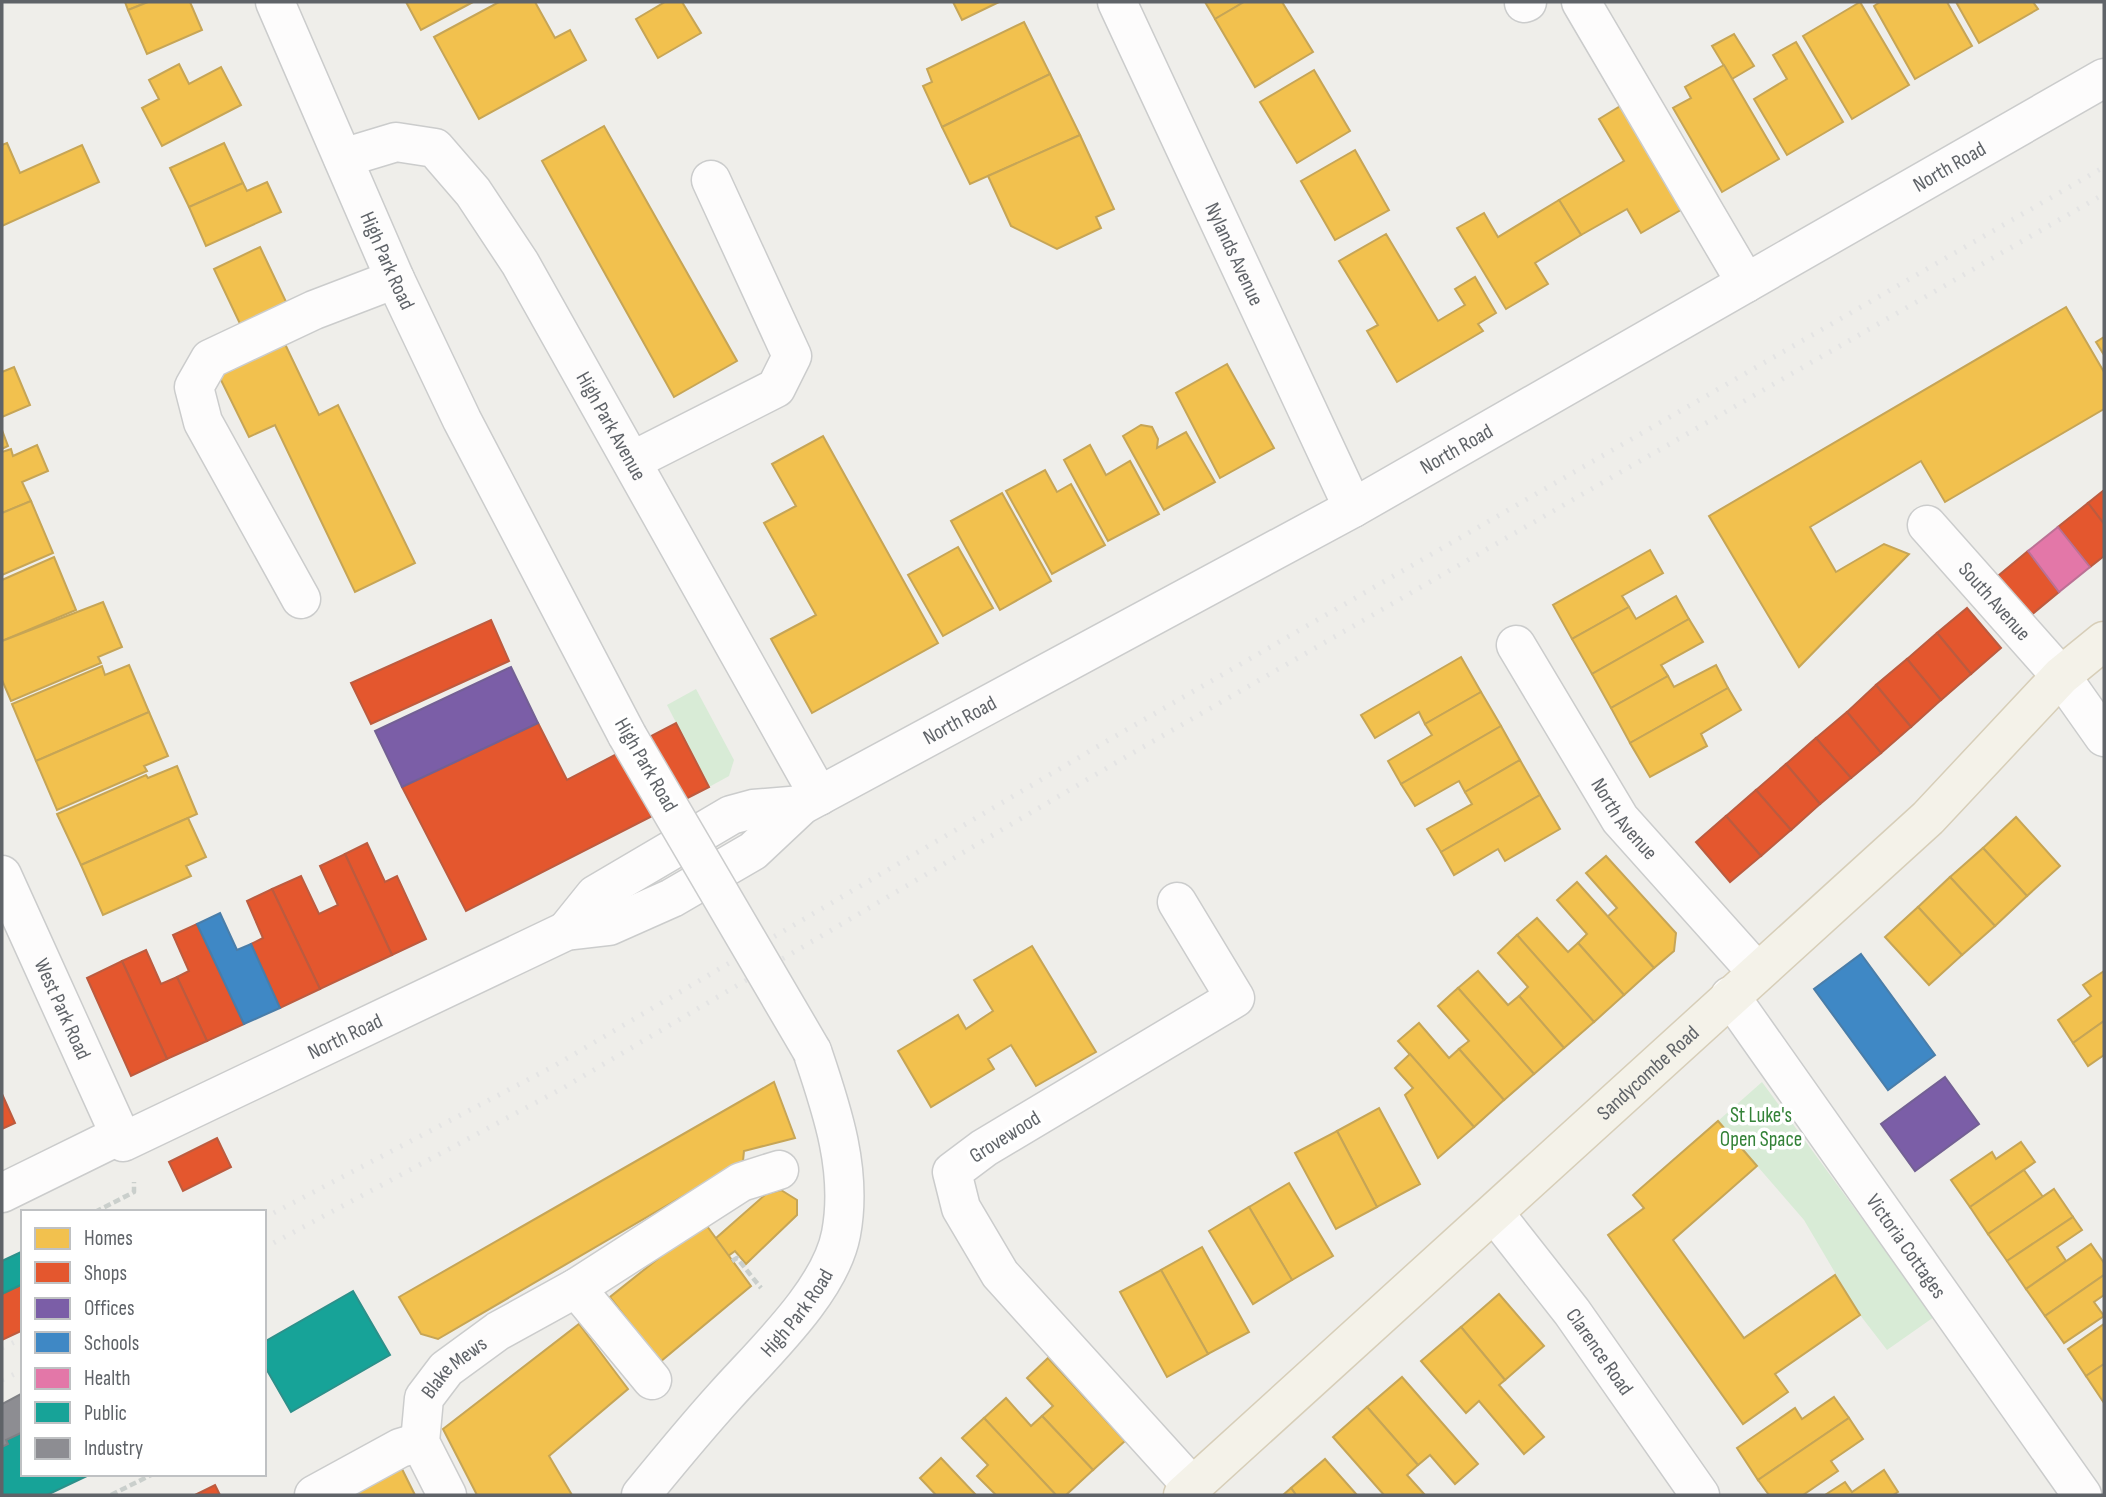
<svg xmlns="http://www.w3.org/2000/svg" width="2106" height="1497" viewBox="0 0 2106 1497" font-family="'Sofia Sans Condensed',sans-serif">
<rect width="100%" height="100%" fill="#efeeea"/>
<!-- green -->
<g fill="#d8ebd6">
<polygon points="696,689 734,760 729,776 709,787 667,705"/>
<polygon points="1762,1082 1934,1317 1887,1350 1860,1315 1804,1220 1718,1121"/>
</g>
<!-- homes -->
<g fill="#f2c14e" stroke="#c6a556" stroke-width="2">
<polygon points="125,2 148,2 128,10"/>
<polygon points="148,2 190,2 202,30 147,54 128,10"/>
<polygon points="406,2 473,2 421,30"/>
<polygon points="499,2 535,2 555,38 570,30 586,60 479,119 434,37"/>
<polygon points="665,2 682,2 701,33 658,58 636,19"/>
<polygon points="953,2 999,2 962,20"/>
<polygon points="1205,2 1244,2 1215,19"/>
<polygon points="1244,2 1282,2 1313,52 1255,87 1215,19"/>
<polygon points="1860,2 1909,85 1852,119 1803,36"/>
<polygon points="1880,2 1947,2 1972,46 1915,79 1874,6"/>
<polygon points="1956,2 2033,2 2038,9 1979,43"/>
<polygon points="1024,22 1050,74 942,127 923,86 932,82 927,69"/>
<polygon points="1734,34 1754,66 1732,79 1712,46"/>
<polygon points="1796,42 1843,122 1787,155 1754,99 1787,79 1773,55"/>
<polygon points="179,64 189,84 221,67 241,105 162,146 142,108 159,99 149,80"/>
<polygon points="1724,65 1779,159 1722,192 1673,108 1691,98 1685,87"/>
<polygon points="1314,70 1350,131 1297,163 1260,102"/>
<polygon points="1050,74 1080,135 970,184 942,127"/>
<polygon points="1632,99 1693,203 1641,233 1627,209 1581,235 1559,200 1624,161 1599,119"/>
<polygon points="604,126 737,361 674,397 542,161"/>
<polygon points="1080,135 1114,209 1096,217 1101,228 1057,249 1011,226 988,176"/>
<polygon points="7,143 20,173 82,145 99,182 2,226 2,145"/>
<polygon points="224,143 243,183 189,207 170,168"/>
<polygon points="1355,150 1389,210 1335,240 1301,181"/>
<polygon points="267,182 281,212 206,246 189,207 243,183 247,191"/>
<polygon points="1559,200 1581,235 1535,263 1548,284 1506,309 1457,228 1484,213 1498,237"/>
<polygon points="1386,234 1438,321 1465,305 1455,289 1475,277 1496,313 1478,324 1483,331 1397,382 1367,331 1378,325 1339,261"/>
<polygon points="260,247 288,306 242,328 214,269"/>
<polygon points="2066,307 2104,372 2104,409 1945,502 1921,461 1810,527 1836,572 1884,544 1909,554 1799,667 1709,516"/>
<polygon points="2104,337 2104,355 2096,342"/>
<polygon points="284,342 319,415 338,405 415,563 355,592 275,425 249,437 218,374"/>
<polygon points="1227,364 1274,448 1220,478 1176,393"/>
<polygon points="14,367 30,405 2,417 2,372"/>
<polygon points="1141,425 1152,427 1158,439 1157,448 1186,432 1215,482 1164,510 1123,436"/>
<polygon points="2,430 8,446 2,449"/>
<polygon points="823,436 938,643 812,713 771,639 816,615 764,523 796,506 772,464"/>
<polygon points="37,445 48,471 22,482 31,501 2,513 2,452 11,449 13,456"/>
<polygon points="1090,445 1106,475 1130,461 1159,514 1108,541 1064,460"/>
<polygon points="1045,470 1057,492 1071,484 1105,545 1052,574 1006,491"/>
<polygon points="1002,493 1051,581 1000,610 951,521"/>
<polygon points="31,501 53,553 2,575 2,513"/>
<polygon points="958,547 993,608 943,636 908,575"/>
<polygon points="1650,550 1663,573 1622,596 1629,607 1572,639 1553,605"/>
<polygon points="54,557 76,610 2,641 2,580"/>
<polygon points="1676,596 1689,619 1592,674 1572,639 1629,607 1636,619"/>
<polygon points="103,602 122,647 98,657 101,663 11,701 2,680 2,641"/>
<polygon points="1689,619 1703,642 1661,665 1668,676 1611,708 1592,674"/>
<polygon points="1461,657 1481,692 1425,724 1419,712 1375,738 1361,715"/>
<polygon points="129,665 149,712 36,761 12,704 102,666 105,675"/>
<polygon points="1716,665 1728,688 1630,743 1611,708 1668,676 1674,687"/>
<polygon points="1728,688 1741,710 1701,734 1707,746 1650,777 1630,743"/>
<polygon points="1481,692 1501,726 1401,784 1388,761 1432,735 1425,724"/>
<polygon points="149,712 168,756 144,766 147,771 57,810 36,761"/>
<polygon points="1501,726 1520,760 1465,792 1459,781 1415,806 1401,784"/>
<polygon points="1520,760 1540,795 1441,852 1427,829 1472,804 1465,792"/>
<polygon points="177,766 197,814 81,865 57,814 146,775 148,778"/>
<polygon points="1540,795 1560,829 1505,861 1498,849 1454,875 1441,852"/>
<polygon points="2016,817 2060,866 2027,896 1983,848"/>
<polygon points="188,818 206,857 186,866 191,876 103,915 81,865"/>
<polygon points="1983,848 2027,896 1995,926 1950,877"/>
<polygon points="1606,856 1676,933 1674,951 1654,968 1607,917 1617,908 1586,873"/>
<polygon points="1950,877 1995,926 1962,955 1918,907"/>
<polygon points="1577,882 1654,968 1624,995 1578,943 1587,934 1557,900"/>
<polygon points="1918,907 1962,955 1929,985 1885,937"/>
<polygon points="1537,918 1568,952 1578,943 1624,995 1594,1022 1517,935"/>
<polygon points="1517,935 1594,1022 1564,1048 1519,996 1528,987 1498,953"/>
<polygon points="1032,946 1096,1052 1036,1086 1011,1045 988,1059 994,1069 931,1107 898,1051 958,1015 966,1029 993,1011 974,980"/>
<polygon points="1478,971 1508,1005 1519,996 1564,1048 1534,1074 1458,988"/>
<polygon points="2104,971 2104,1021 2073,1043 2058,1020 2091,996 2083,985"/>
<polygon points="1458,988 1534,1074 1504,1100 1459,1049 1469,1041 1438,1006"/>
<polygon points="2104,1021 2104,1055 2088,1066 2073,1043"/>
<polygon points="1419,1023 1449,1058 1459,1049 1504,1100 1474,1127 1398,1041"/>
<polygon points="1410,1054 1474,1127 1438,1158 1405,1095 1413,1088 1395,1068"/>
<polygon points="774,1082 795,1138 744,1151 743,1161 438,1339 421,1334 399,1297"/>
<polygon points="1379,1108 1420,1184 1377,1207 1337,1131"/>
<polygon points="1718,1121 1757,1166 1673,1240 1744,1338 1835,1275 1860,1315 1775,1374 1788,1392 1743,1424 1608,1235 1644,1208 1633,1195"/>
<polygon points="1337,1131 1377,1207 1336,1229 1295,1153"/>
<polygon points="2021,1142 2035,1162 1970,1207 1951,1180 1992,1152 1996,1159"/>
<polygon points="2024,1170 2043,1197 1988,1234 1970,1207"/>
<polygon points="1289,1183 1333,1256 1292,1280 1249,1207"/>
<polygon points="2054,1189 2073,1217 2007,1261 1988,1234"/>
<polygon points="781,1190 797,1200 797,1215 746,1264 735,1251 728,1256 715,1239 766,1194"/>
<polygon points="1249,1207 1292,1280 1253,1304 1209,1231"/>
<polygon points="2073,1217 2082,1230 2057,1247 2066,1261 2026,1289 2007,1261"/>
<polygon points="704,1222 751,1286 660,1362 610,1297"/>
<polygon points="2091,1244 2104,1263 2104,1275 2045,1316 2026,1289"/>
<polygon points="1202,1247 1249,1332 1208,1354 1161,1270"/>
<polygon points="1161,1270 1208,1354 1167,1377 1120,1292"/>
<polygon points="2104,1275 2104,1295 2094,1302 2104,1316 2064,1343 2045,1316"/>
<polygon points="1499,1294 1544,1346 1505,1380 1461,1327"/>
<polygon points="579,1324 628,1389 549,1456 572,1495 477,1495 443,1429"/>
<polygon points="2104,1324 2104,1364 2086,1376 2068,1349"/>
<polygon points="1461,1327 1505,1380 1499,1385 1544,1437 1524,1454 1479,1401 1466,1413 1421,1361"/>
<polygon points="1048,1358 1125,1441 1093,1470 1042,1416 1053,1406 1027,1378"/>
<polygon points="2104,1364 2104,1403 2086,1376"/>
<polygon points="1402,1377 1478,1464 1455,1484 1430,1455 1418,1465 1367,1407"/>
<polygon points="1834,1397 1849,1418 1758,1480 1737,1448 1795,1408 1802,1419"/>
<polygon points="1006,1398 1031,1426 1042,1416 1093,1470 1066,1495 1056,1495 984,1418"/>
<polygon points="1367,1407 1418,1465 1407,1475 1425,1495 1384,1495 1333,1437"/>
<polygon points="984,1418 1056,1495 996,1495 977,1476 988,1465 962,1438"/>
<polygon points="1849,1418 1863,1439 1831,1461 1838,1471 1803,1495 1769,1495 1758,1480"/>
<polygon points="941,1458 976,1495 936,1495 920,1478"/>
<polygon points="1325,1459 1357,1495 1296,1495 1291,1488"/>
<polygon points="400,1465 415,1495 347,1495"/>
<polygon points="1884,1470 1898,1492 1893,1495 1825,1495 1845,1482 1852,1492"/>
<polygon points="1291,1488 1296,1495 1283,1495"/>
</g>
<!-- shops -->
<g fill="#e4572e" stroke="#bc5b3f" stroke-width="2">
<polygon points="2104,490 2104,524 2088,503"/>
<polygon points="2088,503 2104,524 2104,556 2090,567 2058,527"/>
<polygon points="2028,551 2059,592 2030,616 1998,576"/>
<polygon points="1967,608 2001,648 1971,674 1937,633"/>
<polygon points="491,620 509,661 371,724 351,683"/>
<polygon points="1937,633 1971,674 1941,700 1907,659"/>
<polygon points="1907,659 1941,700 1911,727 1876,685"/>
<polygon points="1876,685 1911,727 1881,753 1847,712"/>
<polygon points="1847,712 1881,753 1851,778 1816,738"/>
<polygon points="538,723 567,780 676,723 709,787 466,911 402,787"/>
<polygon points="1816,738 1851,778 1820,804 1786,764"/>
<polygon points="1786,764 1820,804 1791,830 1756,790"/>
<polygon points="1756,790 1791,830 1761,856 1726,816"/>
<polygon points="1726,816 1761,856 1730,882 1696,842"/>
<polygon points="367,843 385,882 397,876 426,939 392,955 345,854"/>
<polygon points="345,854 392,955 320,989 272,889 301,876 319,914 338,905 320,866"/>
<polygon points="272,889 320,989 280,1008 251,944 263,938 247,901"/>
<polygon points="197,924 244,1024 207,1041 177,977 189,971 173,935"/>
<polygon points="146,950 161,984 177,977 207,1041 167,1059 122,961"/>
<polygon points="122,961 167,1059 131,1076 87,978"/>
<polygon points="2,1094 15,1123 2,1129"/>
<polygon points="217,1138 231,1167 183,1191 169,1162"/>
<polygon points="23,1284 23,1330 2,1340 2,1294"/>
<polygon points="215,1485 220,1495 195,1495"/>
</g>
<!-- offices -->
<g fill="#7b5ea7" stroke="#736094" stroke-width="2">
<polygon points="511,667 538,723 402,787 375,731"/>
<polygon points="1945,1077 1979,1124 1915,1171 1881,1124"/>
</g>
<!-- schools -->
<g fill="#3f88c5" stroke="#497da9" stroke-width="2">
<polygon points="220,913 237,950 251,944 280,1008 244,1024 197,924"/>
<polygon points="1861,954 1935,1055 1888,1090 1814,989"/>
</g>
<!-- health -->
<polygon fill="#e377a8" stroke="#bb7195" stroke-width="2" points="2058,527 2090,567 2059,592 2028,551"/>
<!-- public -->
<g fill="#17a398" stroke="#2d908a" stroke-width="2">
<polygon points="23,1251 23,1284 2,1294 2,1261"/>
<polygon points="353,1291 390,1355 291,1412 264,1365 264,1342"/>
<polygon points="23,1432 23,1474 91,1474 47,1495 2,1495 2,1447 8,1444 6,1440"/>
</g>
<!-- industry -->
<polygon fill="#8d8d92" stroke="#7f8085" stroke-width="2" points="23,1393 23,1432 6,1440 8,1444 2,1447 2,1404"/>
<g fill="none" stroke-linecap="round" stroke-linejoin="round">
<defs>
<g id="minor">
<path id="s1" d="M275,2l120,277 67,141 165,315"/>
<path id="s2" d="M1117,2l236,506"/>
<polyline points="1581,2 1746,283"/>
<polyline points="1524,3 1527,2"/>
<path id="s3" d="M343,158l53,-16 39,6 38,44 47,71 299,533"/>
<polyline points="632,461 776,388 792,356 711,180"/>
<path id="s4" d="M1927,525l134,151 43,61"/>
<polyline points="301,599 203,422 194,387 210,359 314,310 395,279"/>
<path id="s5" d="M1516,645l104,174 137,153"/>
<path id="s6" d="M2,875l121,267 443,-211 43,-5 63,-28 81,-47 49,-46 551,-297 751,-430"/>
<polyline points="1177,902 1235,998 984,1148 952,1172 961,1208 1000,1274 1192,1486"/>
<polyline points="566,931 595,895 731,815 753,809 802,805"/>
<path id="s7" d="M1730,996l352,499"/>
<polyline points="2,1193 120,1135"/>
<path id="s8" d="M1495,1214l77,98 128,183"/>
<polyline points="576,1288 652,1380"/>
<polyline points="314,1495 400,1448 420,1442"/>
<path id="s9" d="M447,1495l-27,-53 4,-44 22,-29 52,-38 78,-43 165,-106 38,-12"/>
<path id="s10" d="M641,1495c27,-33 54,-66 83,-98 38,-43 106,-105 117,-163 12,-63 -9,-124 -29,-183"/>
</g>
<g id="major">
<path id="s11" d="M1183,1495l745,-677 133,-142 43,-35"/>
</g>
</defs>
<!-- minor casing -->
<use href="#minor" stroke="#cbcccc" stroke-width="41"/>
<!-- major casing -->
<use href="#major" stroke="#d7ceb8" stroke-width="41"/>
<!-- path -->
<g stroke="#cacfcc" stroke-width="4.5" stroke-dasharray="7 3.5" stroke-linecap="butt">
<polyline points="95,1212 134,1192 134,1182"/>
<polyline points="732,1261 737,1258 761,1288"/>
<polyline points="111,1495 153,1474"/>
</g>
<!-- minor -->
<use href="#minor" stroke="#fdfcfc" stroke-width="38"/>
<!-- major -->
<use href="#major" stroke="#f4f2e9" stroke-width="38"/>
<!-- rail -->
<g stroke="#e4e4e4" stroke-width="5" stroke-dasharray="2 9" stroke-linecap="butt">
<polyline points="264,1218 554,1066 1107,741 2104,167"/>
<polyline points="264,1248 563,1088 1117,762 2104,194"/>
<polyline points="2,1348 23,1338"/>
<polyline points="2,1380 23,1370"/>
</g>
<defs>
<polyline id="minor-bridge" points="627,735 812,1051"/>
</defs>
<!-- minor-bridge casing -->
<use href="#minor-bridge" stroke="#cbcccc" stroke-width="41" stroke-linecap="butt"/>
<!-- minor-bridge -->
<use href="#minor-bridge" stroke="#fdfcfc" stroke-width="38"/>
</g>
<g text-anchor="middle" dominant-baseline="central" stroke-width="7" stroke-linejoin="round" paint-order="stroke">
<!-- street labels -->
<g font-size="21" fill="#5f6368" stroke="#fff">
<text stroke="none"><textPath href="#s6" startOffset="2370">North Road</textPath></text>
<text stroke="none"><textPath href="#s2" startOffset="278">Nylands Avenue</textPath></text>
<text stroke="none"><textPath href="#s1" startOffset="282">High Park Road</textPath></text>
<text stroke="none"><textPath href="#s3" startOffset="425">High Park Avenue</textPath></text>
<text stroke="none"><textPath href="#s6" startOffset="1802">North Road</textPath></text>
<text stroke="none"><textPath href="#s4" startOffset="102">South Avenue</textPath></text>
<text stroke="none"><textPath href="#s6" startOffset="1236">North Road</textPath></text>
<text transform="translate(646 765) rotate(60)">High Park Road</text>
<text stroke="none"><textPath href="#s5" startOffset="205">North Avenue</textPath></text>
<text stroke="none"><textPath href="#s6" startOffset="147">West Park Road</textPath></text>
<text stroke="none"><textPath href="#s6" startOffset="539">North Road</textPath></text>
<text stroke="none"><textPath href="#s11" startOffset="628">Sandycombe Road</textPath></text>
<text transform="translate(1005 1137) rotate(-32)">Grovewood</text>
<text stroke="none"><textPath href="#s7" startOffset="306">Victoria Cottages</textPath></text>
<text stroke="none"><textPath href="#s10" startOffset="240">High Park Road</textPath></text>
<text stroke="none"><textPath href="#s8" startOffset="173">Clarence Road</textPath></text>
<text stroke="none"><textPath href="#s9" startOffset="147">Blake Mews</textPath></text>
</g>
<!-- park labels -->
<g font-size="21" fill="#348238" stroke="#fff">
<text x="1761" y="1115">St Luke's<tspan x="1761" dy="24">Open Space</tspan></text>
</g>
</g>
<!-- border -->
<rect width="2106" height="1497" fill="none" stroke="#5f6368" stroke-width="7"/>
<!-- legend -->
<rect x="21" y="1210" width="245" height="266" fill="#ffffff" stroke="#bfc1c3" stroke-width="2"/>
<rect x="35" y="1228" width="35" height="21" fill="#f2c14e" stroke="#bfc1c3" stroke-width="2"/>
<text x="84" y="1245" font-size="21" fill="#5f6368">Homes</text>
<rect x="35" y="1262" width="35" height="21" fill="#e4572e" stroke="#bfc1c3" stroke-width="2"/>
<text x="84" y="1280" font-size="21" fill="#5f6368">Shops</text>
<rect x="35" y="1298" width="35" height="21" fill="#7b5ea7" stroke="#bfc1c3" stroke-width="2"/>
<text x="84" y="1315" font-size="21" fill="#5f6368">Offices</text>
<rect x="35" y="1332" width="35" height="21" fill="#3f88c5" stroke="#bfc1c3" stroke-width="2"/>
<text x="84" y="1350" font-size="21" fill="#5f6368">Schools</text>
<rect x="35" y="1368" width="35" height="21" fill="#e377a8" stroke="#bfc1c3" stroke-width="2"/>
<text x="84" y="1385" font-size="21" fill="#5f6368">Health</text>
<rect x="35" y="1402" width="35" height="21" fill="#17a398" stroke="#bfc1c3" stroke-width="2"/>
<text x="84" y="1420" font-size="21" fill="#5f6368">Public</text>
<rect x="35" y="1438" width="35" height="21" fill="#8d8d92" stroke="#bfc1c3" stroke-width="2"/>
<text x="84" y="1455" font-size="21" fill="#5f6368">Industry</text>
</svg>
